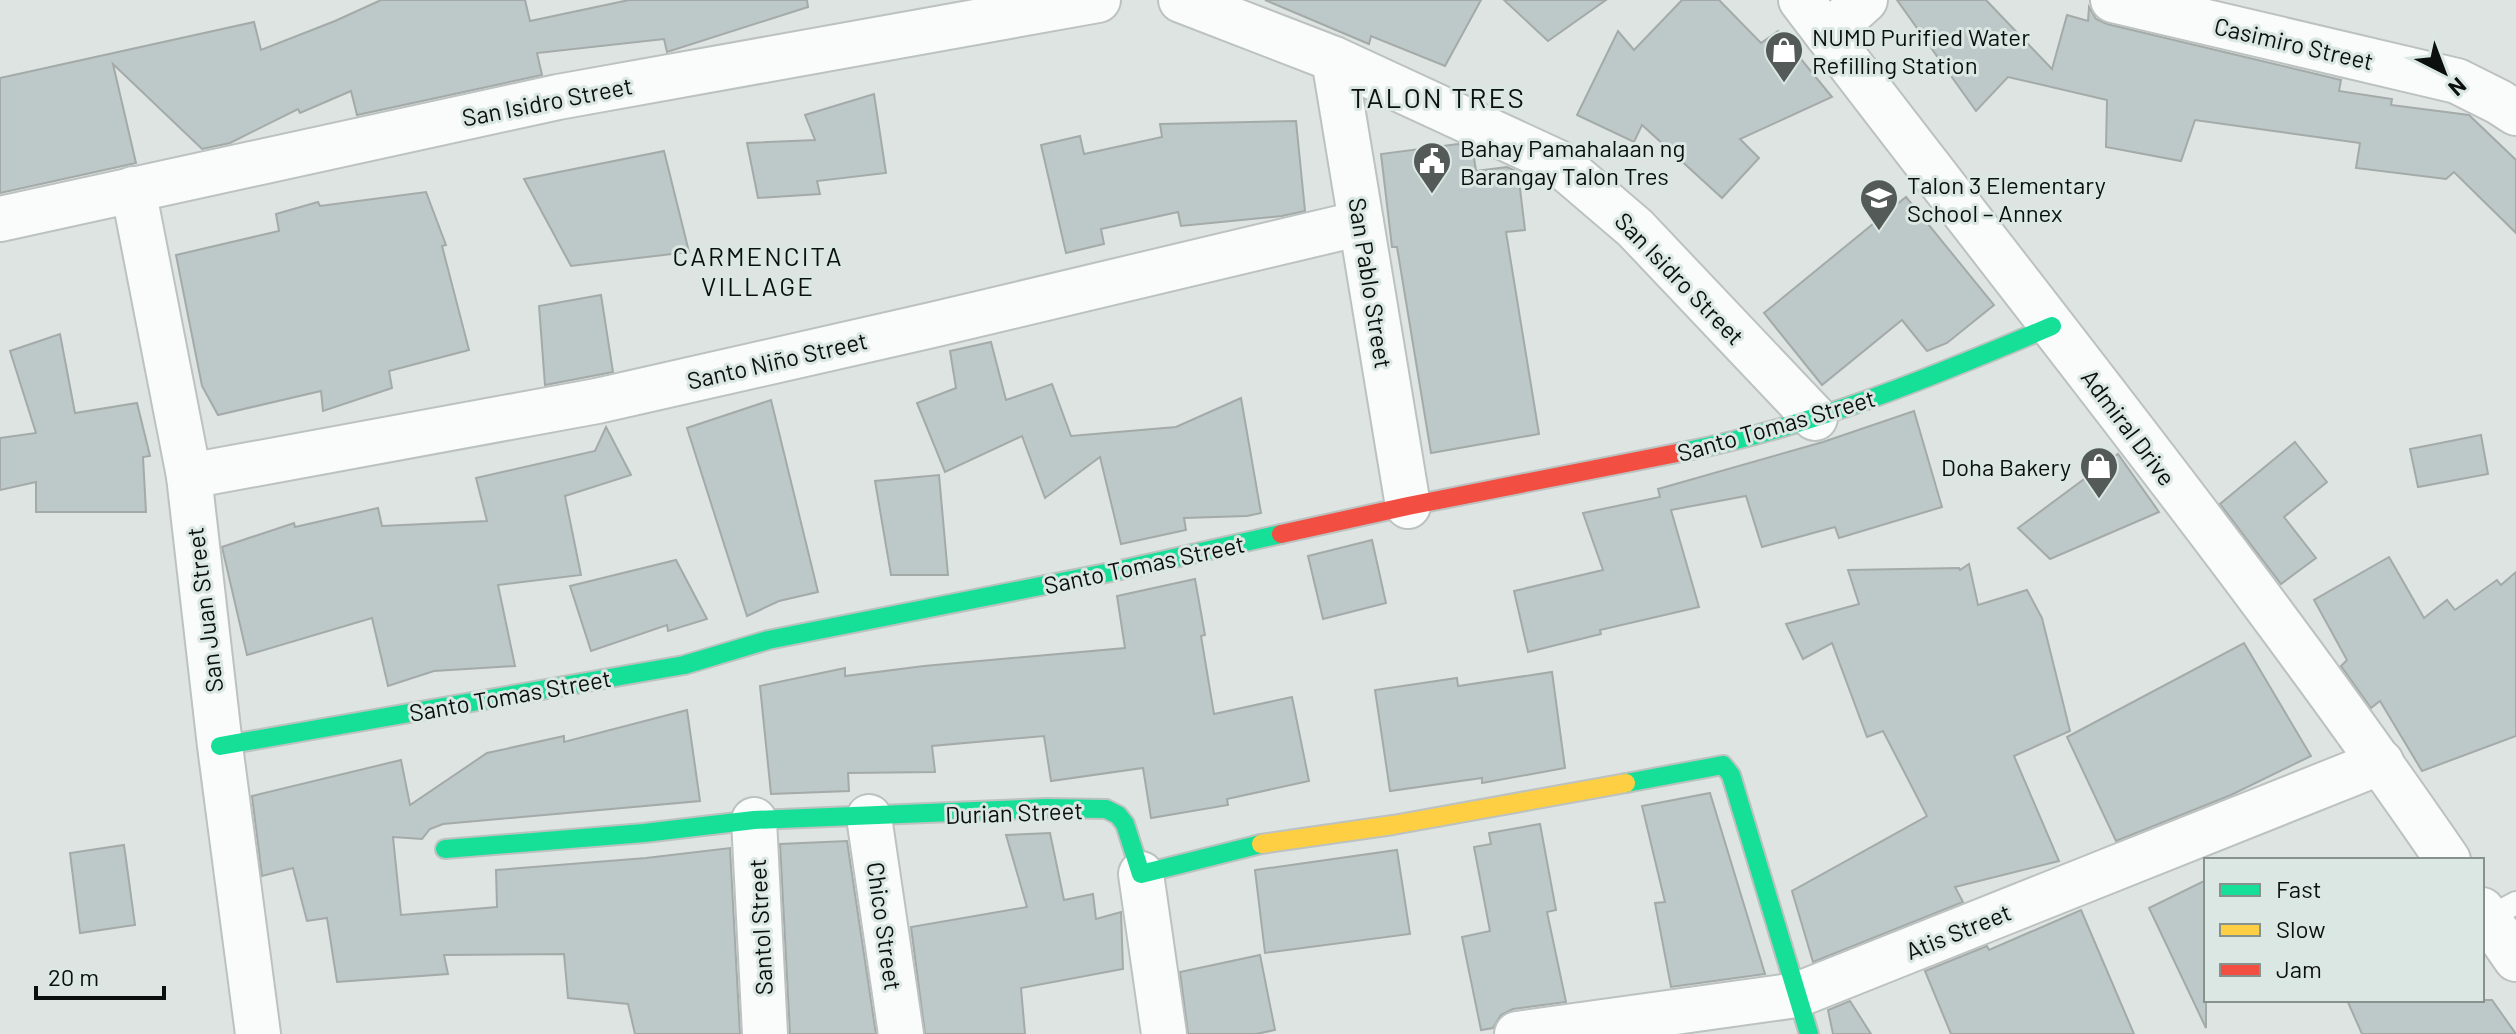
<svg xmlns="http://www.w3.org/2000/svg" width="2516" height="1034" viewBox="0 0 2516 1034" font-family="Barlow,sans-serif">
<rect width="100%" height="100%" fill="#dde4e2"/>
<!-- building -->
<g fill="#bdc8c8" stroke="#a4aaa8" stroke-width="2">
<polygon points="381,0 525,0 530,21 629,0 807,0 808,7 667,52 664,39 537,53 542,75 357,115 351,91 300,113 298,109 230,143 202,149 113,64 136,163 0,193 0,78 254,22 261,50 335,21"/>
<polygon points="1265,0 1481,0 1445,66 1371,36 1369,44"/>
<polygon points="1504,0 1606,0 1548,41"/>
<polygon points="1682,0 1719,0 1761,43 1778,31 1832,97 1740,139 1759,158 1722,198 1642,125 1634,142 1577,115 1618,31 1634,50"/>
<polygon points="1897,0 1986,0 2052,69 2067,15 2088,21 2089,7 2096,19 2107,24 2341,80 2339,91 2392,99 2391,105 2469,115 2516,160 2516,233 2454,172 2446,179 2356,168 2360,143 2195,120 2181,161 2106,147 2107,100 2008,77 1976,111"/>
<polygon points="874,94 886,173 817,181 820,194 758,198 747,143 815,140 805,115"/>
<polygon points="1296,121 1305,211 1282,216 1181,226 1178,212 1101,229 1104,244 1066,253 1041,145 1080,136 1084,154 1162,137 1160,124"/>
<polygon points="1458,144 1473,151 1476,171 1507,167 1518,172 1525,230 1506,232 1539,434 1431,453 1397,247 1392,247 1381,154"/>
<polygon points="664,151 689,252 571,266 524,179"/>
<polygon points="426,192 446,245 442,246 469,350 389,371 392,388 323,411 321,391 218,415 202,386 176,255 279,231 276,214 318,202 320,206"/>
<polygon points="1906,197 1994,305 1947,343 1927,351 1902,320 1822,385 1764,313"/>
<polygon points="601,295 613,372 545,385 539,306"/>
<polygon points="60,334 75,413 137,403 150,456 143,457 146,512 36,512 36,482 0,490 0,438 36,433 10,351"/>
<polygon points="991,342 1006,400 1052,384 1071,436 1176,427 1241,398 1261,513 1247,516 1184,518 1186,530 1121,544 1100,457 1045,498 1022,436 945,472 917,403 956,388 950,351"/>
<polygon points="771,400 818,592 779,601 747,616 687,428"/>
<polygon points="1914,411 1942,507 1839,538 1835,527 1762,547 1746,496 1671,510 1699,607 1600,630 1601,634 1528,652 1514,591 1603,570 1583,513 1660,497 1658,489 1823,442"/>
<polygon points="606,427 631,475 565,496 581,575 498,585 515,666 434,671 388,686 372,618 247,655 222,547 294,523 295,527 378,508 382,526 487,521 476,478 595,451"/>
<polygon points="2481,435 2488,474 2418,487 2410,449"/>
<polygon points="2295,442 2327,482 2284,517 2316,558 2281,584 2220,504"/>
<polygon points="2118,454 2159,512 2050,559 2018,528"/>
<polygon points="939,475 948,575 891,575 875,481"/>
<polygon points="1372,540 1386,603 1323,619 1308,556"/>
<polygon points="2389,557 2424,618 2447,600 2455,610 2497,580 2501,585 2516,572 2516,736 2422,771 2380,701 2371,708 2341,666 2347,660 2314,600"/>
<polygon points="676,560 707,619 668,631 667,625 591,651 570,586"/>
<polygon points="1969,564 1978,605 2027,590 2042,618 2070,731 2014,756 2059,861 1955,887 1963,902 1813,962 1792,891 1927,816 1883,731 1867,737 1832,643 1803,659 1786,624 1859,604 1848,570 1959,568 1960,570"/>
<polygon points="1195,579 1205,635 1201,636 1214,714 1292,697 1309,781 1227,799 1228,805 1151,818 1143,768 1051,781 1044,736 932,746 935,772 848,773 849,791 771,794 760,686 845,668 845,676 924,666 1125,648 1117,596"/>
<polygon points="2244,643 2311,756 2231,795 2116,841 2067,737"/>
<polygon points="1552,672 1565,768 1482,783 1482,778 1390,791 1375,690 1457,678 1458,686"/>
<polygon points="687,710 700,801 443,824 430,829 422,839 393,837 401,915 497,907 496,870 646,858 730,848 740,1034 635,1034 628,1004 568,998 564,954 444,955 448,974 337,982 327,918 307,921 293,868 262,876 252,796 401,760 410,805 487,753 564,736 564,742"/>
<polygon points="1710,793 1765,974 1671,987 1655,903 1665,902 1642,806"/>
<polygon points="1540,824 1556,910 1547,912 1566,1002 1513,1009 1501,1015 1493,1028 1481,1030 1462,937 1490,931 1474,847 1491,844 1489,833"/>
<polygon points="1050,833 1064,900 1093,894 1096,919 1121,912 1123,969 1021,988 1025,1034 925,1034 911,927 1027,907 1006,835"/>
<polygon points="847,841 876,1034 790,1034 780,844"/>
<polygon points="124,845 135,925 80,933 70,853"/>
<polygon points="1397,850 1410,934 1265,953 1255,870"/>
<polygon points="2206,880 2206,1028 2149,908"/>
<polygon points="2081,910 2134,1034 1951,1034 1925,971 1987,946 1989,950"/>
<polygon points="1260,955 1275,1030 1256,1034 1188,1034 1180,972"/>
<polygon points="2347,1000 2492,1000 2516,1034 2362,1034"/>
<polygon points="1850,1001 1871,1034 1833,1034 1828,1010"/>
</g>
<g fill="none" stroke-linecap="round" stroke-linejoin="round">
<defs>
<polyline id="lane" points="2488,918 2516,903"/>
<g id="street">
<polyline points="1181,0 1334,59 1559,163 1635,228 1815,418"/>
<path d="M1801,0c217,286 444,564 647,860"/>
<polyline points="2113,0 2457,81 2499,102 2516,113"/>
<polyline points="1827,34 1865,0"/>
<polyline points="1334,59 1408,506"/>
<polyline points="133,189 189,476 220,746 258,1034"/>
<polyline points="0,219 558,97 1098,0"/>
<polyline points="189,476 597,401 932,325 1361,223"/>
<polyline points="869,817 901,1034"/>
<polyline points="754,820 765,1034"/>
<polyline points="1141,874 1164,1034"/>
<polyline points="2482,910 2516,959"/>
<polyline points="1517,1034 1797,995 2381,762"/>
</g>
<g id="fast">
<path d="M1682,452c129,-25 250,-75 370,-126"/>
<polyline points="220,746 684,665 768,640 1116,571 1281,534"/>
<polyline points="1626,783 1723,765 1731,775 1809,1034"/>
<polyline points="445,849 644,833 754,820 1046,808 1106,809 1118,815 1125,824 1141,874 1261,844"/>
</g>
<polyline id="slow" points="1261,844 1393,825 1626,783"/>
<polyline id="jam" points="1281,534 1408,506 1682,452"/>
</defs>
<!-- lane casing -->
<use href="#lane" stroke="#bcc2c0" stroke-width="26"/>
<!-- street casing -->
<use href="#street" stroke="#bcc2c0" stroke-width="48"/>
<!-- fast casing -->
<use href="#fast" stroke="#bcc2c0" stroke-width="22"/>
<!-- slow casing -->
<use href="#slow" stroke="#bcc2c0" stroke-width="22"/>
<!-- jam casing -->
<use href="#jam" stroke="#bcc2c0" stroke-width="22"/>
<!-- lane -->
<use href="#lane" stroke="#fafbfb" stroke-width="22"/>
<!-- street -->
<use href="#street" stroke="#fafbfb" stroke-width="44"/>
<!-- fast -->
<use href="#fast" stroke="#16e098" stroke-width="18"/>
<!-- slow -->
<use href="#slow" stroke="#ffcf43" stroke-width="18"/>
<!-- jam -->
<use href="#jam" stroke="#f24e42" stroke-width="18"/>
</g>
<!-- icons -->
<defs>
<symbol id="shop-pin" viewBox="-11 -11 22 30"><path d="M0 17L-7.5 6A9.5 9.5 0 1 1 7.5 6Z" fill="#545a58" stroke="#dae7e3"/><path d="M-5-2.5h2.3a2.7 3.5 0 0 1 5.4 0H5L5.5 6h-11ZM-1.5-2.5h3a1.5 2.3 0 0 0-3 0Z" fill="#fff"/></symbol>
<symbol id="civic-pin" viewBox="-11 -11 22 30"><path d="M0 17L-7.5 6A9.5 9.5 0 1 1 7.5 6Z" fill="#545a58" stroke="#dae7e3"/><path d="M-.6-6.5H3V-4.5H.6V-3L4-1V1h2V6H-6V1h2V-1L-.6-3ZM-1.2 2.5V6h2.4V2.5Z" fill="#fff"/></symbol>
<symbol id="school-pin" viewBox="-11 -11 22 30"><path d="M0 17L-7.5 6A9.5 9.5 0 1 1 7.5 6Z" fill="#545a58" stroke="#dae7e3"/><path d="M0-5L7-2L0 1L-7-2ZM-4 1L0 2.5L4 1V4Q0 6-4 4Z" fill="#fff"/></symbol>
</defs>
<g fill-rule="evenodd">
<use href="#shop-pin" x="1762" y="28" width="44" height="60"/>
<use href="#civic-pin" x="1410" y="139" width="44" height="60"/>
<use href="#school-pin" x="1857" y="176" width="44" height="60"/>
<use href="#shop-pin" x="2077" y="444" width="44" height="60"/>
</g>
<g text-anchor="middle" dominant-baseline="central" stroke-width="6" stroke-linejoin="round" paint-order="stroke">
<!-- poi labels -->
<g font-size="24" fill="#0b100e" stroke="#dae7e3" text-anchor="start">
<text x="1812" y="36">NUMD Purified Water<tspan x="1812" dy="28">Refilling Station</tspan></text>
<text x="1460" y="147">Bahay Pamahalaan ng<tspan x="1460" dy="28">Barangay Talon Tres</tspan></text>
<text x="1907" y="184">Talon 3 Elementary<tspan x="1907" dy="28">School – Annex</tspan></text>
<text x="2071" y="466" text-anchor="end">Doha Bakery</text>
</g>
<!-- street labels -->
<g font-size="24" fill="#0b100e" stroke="#dae7e3">
<text transform="translate(2294 43) rotate(13)">Casimiro Street</text>
<text transform="translate(547 101) rotate(-11)">San Isidro Street</text>
<text transform="translate(1680 278) rotate(46)">San Isidro Street</text>
<text transform="translate(1371 283) rotate(81)">San Pablo Street</text>
<text transform="translate(777 360) rotate(-13)">Santo Niño Street</text>
<text transform="translate(1776 425) rotate(-16)">Santo Tomas Street</text>
<text transform="translate(2129 427) rotate(53)">Admiral Drive</text>
<text transform="translate(1144 564) rotate(-12)">Santo Tomas Street</text>
<text transform="translate(204 610) rotate(-97)">San Juan Street</text>
<text transform="translate(510 695) rotate(-10)">Santo Tomas Street</text>
<text transform="translate(1014 812) rotate(-2)">Durian Street</text>
<text transform="translate(885 926) rotate(82)">Chico Street</text>
<text transform="translate(760 927) rotate(-93)">Santol Street</text>
<text transform="translate(1958 931) rotate(-22)">Atis Street</text>
</g>
<!-- neighbourhood labels -->
<g font-size="26" letter-spacing="2" fill="#0b100e" stroke="#dae7e3">
<text x="758" y="255">CARMENCITA<tspan x="758" dy="30">VILLAGE</tspan></text>
</g>
<!-- quarter labels -->
<g font-size="28" letter-spacing="2" fill="#0b100e" stroke="#dae7e3">
<text x="1438" y="97">TALON TRES</text>
</g>
</g>
<!-- legend -->
<rect x="2204" y="858" width="280" height="144" fill="#dae7e3" stroke="#87918e" stroke-width="2"/>
<rect x="2220" y="884" width="40" height="12" fill="#16e098" stroke="#87918e" stroke-width="2"/>
<text x="2276" y="898" font-size="24" fill="#0b100e">Fast</text>
<rect x="2220" y="924" width="40" height="12" fill="#ffcf43" stroke="#87918e" stroke-width="2"/>
<text x="2276" y="938" font-size="24" fill="#0b100e">Slow</text>
<rect x="2220" y="964" width="40" height="12" fill="#f24e42" stroke="#87918e" stroke-width="2"/>
<text x="2276" y="978" font-size="24" fill="#0b100e">Jam</text>
<!-- north arrow -->
<g transform="translate(2444 72) rotate(138)" stroke="#dae7e3" stroke-width="6" paint-order="stroke">
<path d="M0-6L14 30L0 20L-14 30Z" fill="#0b100e"/>
<text y="-12" font-size="22" font-weight="bold" text-anchor="middle" fill="#0b100e">N</text>
</g>
<!-- scale -->
<path d="M36 986v12h128v-12" fill="none" stroke="#0b100e" stroke-width="4"/>
<text x="48" y="986" font-size="24" fill="#0b100e" stroke="#dae7e3" stroke-width="6" paint-order="stroke">20 m</text>
</svg>
